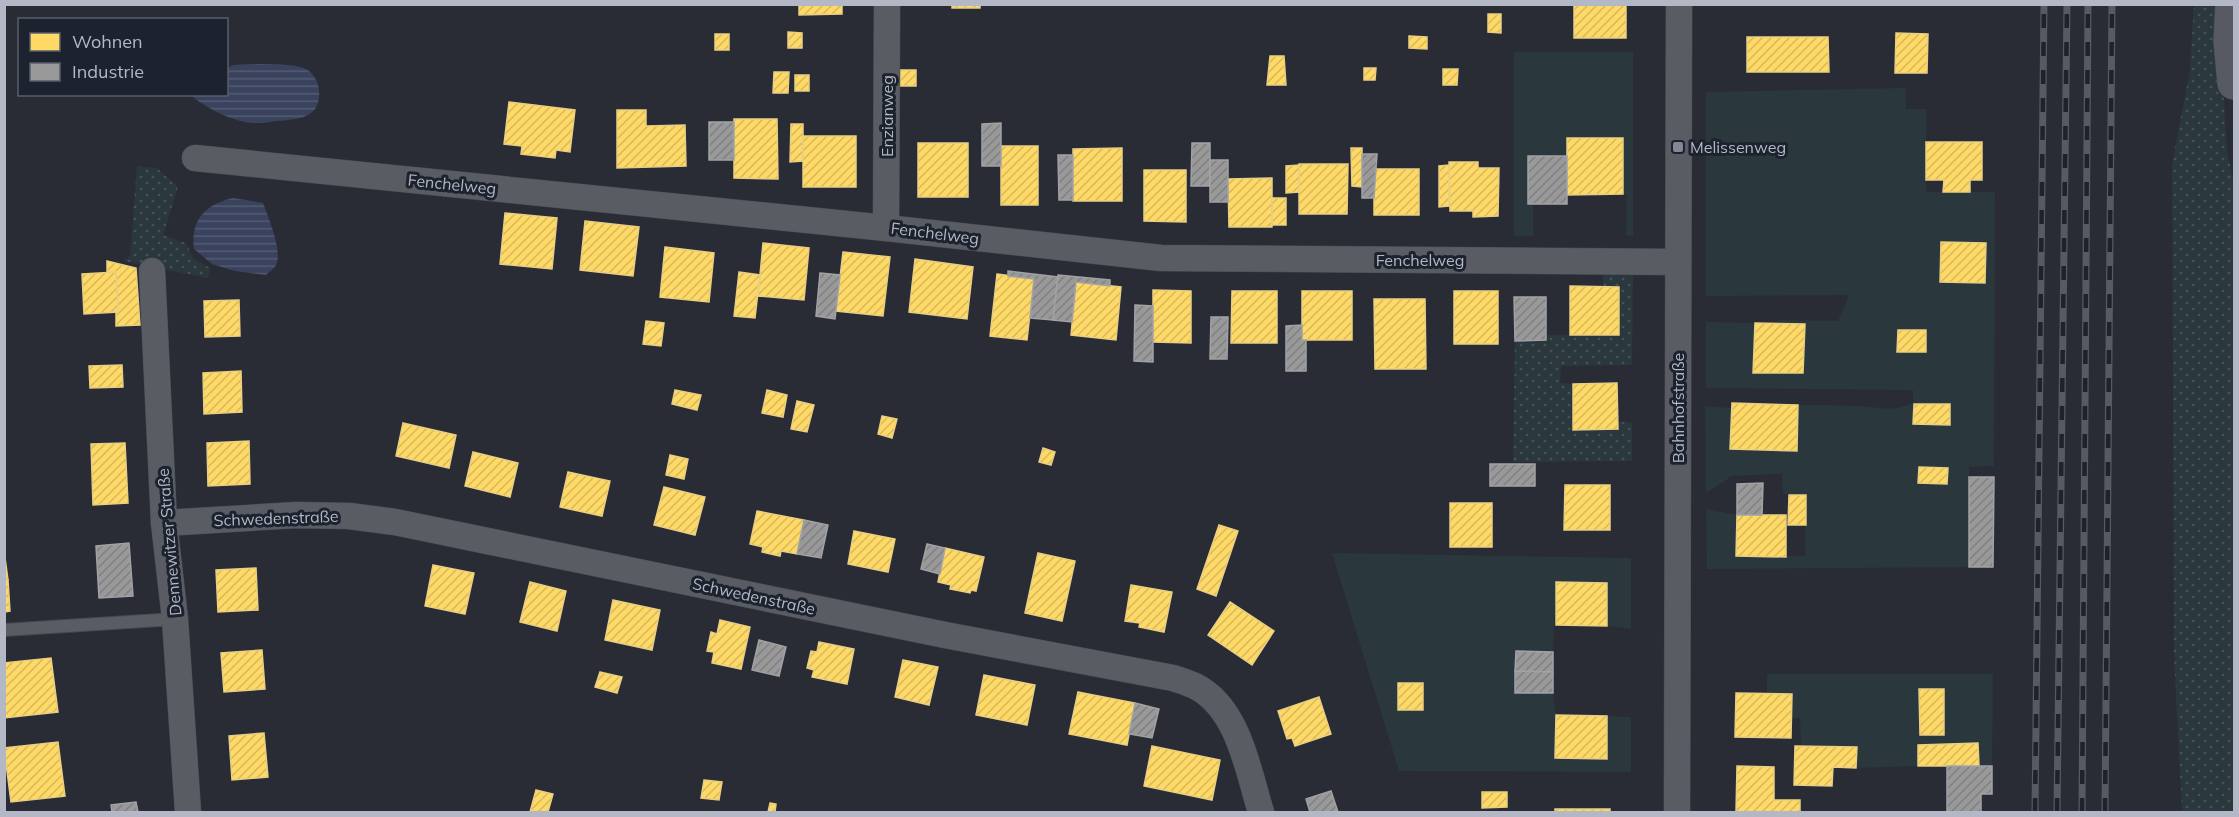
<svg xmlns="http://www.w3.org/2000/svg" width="2239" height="817" viewBox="0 0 2239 817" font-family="Mulish,sans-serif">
<defs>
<pattern id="grass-dots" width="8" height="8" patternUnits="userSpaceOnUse" patternTransform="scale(1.5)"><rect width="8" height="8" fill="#2a373d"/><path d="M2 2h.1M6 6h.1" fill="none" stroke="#465258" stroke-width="1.8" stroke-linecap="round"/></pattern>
<pattern id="water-rules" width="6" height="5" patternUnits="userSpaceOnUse" patternTransform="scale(1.5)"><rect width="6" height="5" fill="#3a435d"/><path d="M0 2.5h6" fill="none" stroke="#545c73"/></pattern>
<pattern id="homes-hatch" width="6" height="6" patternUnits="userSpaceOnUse" patternTransform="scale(1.5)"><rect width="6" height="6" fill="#ffd966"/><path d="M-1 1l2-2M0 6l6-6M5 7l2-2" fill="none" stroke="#d7b95d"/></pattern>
<pattern id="industry-hatch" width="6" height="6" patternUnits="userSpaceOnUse" patternTransform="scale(1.5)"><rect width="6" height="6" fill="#999"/><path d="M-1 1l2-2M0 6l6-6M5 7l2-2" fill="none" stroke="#808082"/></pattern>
</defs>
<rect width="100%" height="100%" fill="#2a2c35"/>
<!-- grass -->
<g fill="url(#grass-dots)">
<polygon points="2194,5 2218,5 2227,151 2234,185 2234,812 2182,812 2174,654 2172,165 2190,70"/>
<polygon points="137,166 157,168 178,187 163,235 186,243 194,259 210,268 208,278 123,261 130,256"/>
<polygon points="1603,272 1633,273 1632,365 1561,366 1560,383 1573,384 1573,430 1617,429 1618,422 1632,422 1632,461 1513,462 1515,341 1546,340 1546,335 1619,335 1619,287 1603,286"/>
</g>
<!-- garden -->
<g fill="#2a373d" fill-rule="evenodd">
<polygon points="1514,52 1633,52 1633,236 1626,235 1627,195 1623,194 1623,138 1567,139 1567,156 1528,156 1528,203 1533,204 1533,236 1514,236"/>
<path d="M1906,88v21h20v83h69l-1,274 -25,1v100l-262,2 -1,-60 31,6 -1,41h69l1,-60 -23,-2 -1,-20 -50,2 -26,17 -1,-87 26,2v41l66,2 1,-46c21,0 42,0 63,1 24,2 29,6 52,-3v-13l-207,-2v-66l49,1 -1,50h49l2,-49h-26l-1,-4 60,1 11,-26 -143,1v-204zM1914,404h36v20h-37zM1919,467l28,1v16l-28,-1z"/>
<polygon points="1332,553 1631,558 1631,629 1607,626 1556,582 1553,652 1516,652 1515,671 1553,693 1556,715 1556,758 1606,758 1607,716 1631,717 1631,772 1399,771"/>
<polygon points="1767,674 1993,674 1992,766 1979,766 1978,743 1918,745 1918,766 1856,768 1856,747 1801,746 1800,718 1791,718 1792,694 1767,693"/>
</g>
<!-- water -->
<g fill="url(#water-rules)">
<path d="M263,64c13,1 35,-1 46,7 6,5 10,13 10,20 2,28 -22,28 -42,30 -11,2 -21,3 -32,1 -19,-4 -36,-13 -51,-24l-1,-3 33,-1 1,-26 6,-3z"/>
<path d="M233,198l30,5c5,14 20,48 13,62 -2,4 -7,7 -10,10l-31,-4 -23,-7 -18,-15c-4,-29 12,-45 39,-51z"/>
</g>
<!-- homes -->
<g fill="url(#homes-hatch)" stroke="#e8cf83" stroke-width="1.5">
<polygon points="799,4 842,4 842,14 799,15"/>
<rect x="952" y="4" width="28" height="4"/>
<rect x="1574" y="4" width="52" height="34"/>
<polygon points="1488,14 1501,14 1501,33 1488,32"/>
<polygon points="788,32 802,33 802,48 788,48"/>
<polygon points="1896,33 1928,34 1927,73 1895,73"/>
<rect x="715" y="34" width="14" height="16"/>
<polygon points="1409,36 1427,37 1427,49 1409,48"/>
<polygon points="1747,37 1828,37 1829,72 1747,72"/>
<polygon points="1270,56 1284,56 1286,85 1267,85"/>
<polygon points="1364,68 1376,68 1375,80 1364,80"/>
<polygon points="1443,69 1458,69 1457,85 1443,85"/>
<rect x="900" y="70" width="16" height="16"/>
<polygon points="774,72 789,72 788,93 773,93"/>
<rect x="795" y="75" width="14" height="16"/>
<polygon points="509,102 575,110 570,152 556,150 555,158 521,154 522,146 504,144"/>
<polygon points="617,110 646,110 646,126 685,125 686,166 617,168"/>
<polygon points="734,119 777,119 778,179 734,178"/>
<polygon points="791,124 803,124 803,161 790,162"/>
<rect x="803" y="136" width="53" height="51"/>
<polygon points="1567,138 1623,138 1623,194 1567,195"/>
<polygon points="1926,142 1982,142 1982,180 1970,180 1970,192 1943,192 1944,180 1926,180"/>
<rect x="918" y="143" width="50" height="54"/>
<rect x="1001" y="146" width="37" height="59"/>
<polygon points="1122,148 1122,201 1073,201 1073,149"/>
<polygon points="1351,148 1362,148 1362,187 1352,186"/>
<polygon points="1449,162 1478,162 1478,168 1499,168 1498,216 1473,217 1473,211 1450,211"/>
<polygon points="1299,164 1348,164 1347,214 1299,214"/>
<polygon points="1299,165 1299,192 1286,193 1286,166"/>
<polygon points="1449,165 1449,206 1439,207 1439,166"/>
<rect x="1374" y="169" width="45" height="46"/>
<polygon points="1144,170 1186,170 1186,222 1144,221"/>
<polygon points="1272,178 1272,227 1229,227 1228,179"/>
<rect x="1272" y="198" width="14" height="27"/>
<polygon points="505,213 557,218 552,269 500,264"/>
<polygon points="585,221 639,227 633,276 580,270"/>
<polygon points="1941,242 1986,243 1985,283 1940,282"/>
<polygon points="763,243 809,248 804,300 758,296"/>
<polygon points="665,247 714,253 709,302 660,297"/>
<polygon points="843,252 890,257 883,316 836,311"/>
<polygon points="915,259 973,267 967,319 909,312"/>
<polygon points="107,261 136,268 140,325 116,326 116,312 118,312 116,272 107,273"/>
<polygon points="116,272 118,312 84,314 82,274"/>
<polygon points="739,272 760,275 755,318 734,316"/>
<polygon points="997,274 1034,279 1027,340 990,336"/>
<polygon points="1076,282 1121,287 1116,340 1071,335"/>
<polygon points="1570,286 1619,287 1619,335 1570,335"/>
<polygon points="1153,290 1191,291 1191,343 1153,342"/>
<polygon points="1232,291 1277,291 1277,343 1231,343"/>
<rect x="1302" y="291" width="50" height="49"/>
<rect x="1454" y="291" width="44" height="53"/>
<polygon points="1374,299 1425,299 1426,369 1375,369"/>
<polygon points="239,300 240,336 205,337 204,301"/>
<polygon points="646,321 664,323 661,346 643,344"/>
<polygon points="1755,323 1805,324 1803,373 1753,373"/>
<polygon points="1898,330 1926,330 1926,352 1897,352"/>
<polygon points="122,365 123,387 90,388 89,366"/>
<polygon points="241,371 242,412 204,414 203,373"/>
<polygon points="1617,383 1618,429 1573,430 1573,384"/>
<polygon points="675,390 701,395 697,410 672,404"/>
<polygon points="767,390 787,395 783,417 762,413"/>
<polygon points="797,401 814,405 807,432 791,429"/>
<polygon points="1732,403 1798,405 1797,451 1730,449"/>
<polygon points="1914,404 1950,404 1950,425 1913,424"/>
<polygon points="882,416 897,419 892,438 878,434"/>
<polygon points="403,423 456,435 449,468 396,456"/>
<polygon points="249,441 250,484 208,486 207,443"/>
<polygon points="125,443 128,503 93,505 91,444"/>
<polygon points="1043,448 1055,452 1051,465 1039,462"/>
<polygon points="473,452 518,463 510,497 465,486"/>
<polygon points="670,455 688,459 684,479 666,475"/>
<polygon points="1919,467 1948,468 1947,484 1918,483"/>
<polygon points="568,472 610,481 602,516 560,507"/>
<polygon points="1565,485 1610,485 1610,530 1564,530"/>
<polygon points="664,487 705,497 695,535 654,525"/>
<polygon points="1789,495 1806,495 1806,525 1788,525"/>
<rect x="1450" y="503" width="42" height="44"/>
<polygon points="757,511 804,520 797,554 781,551 780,556 762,552 763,547 750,544"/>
<polygon points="1737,515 1786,515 1786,557 1736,556"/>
<polygon points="1219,525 1238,531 1216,596 1197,589"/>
<polygon points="854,531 895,539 888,572 848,564"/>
<polygon points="945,548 984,557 976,591 971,590 970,593 950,589 951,585 938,582"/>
<polygon points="4,550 8,580 4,581"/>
<polygon points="1038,553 1075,561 1062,621 1025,613"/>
<polygon points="433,565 474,573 465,614 425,606"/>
<polygon points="256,568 258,610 218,612 216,570"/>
<polygon points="8,580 10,611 4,612 4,581"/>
<polygon points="530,582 566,591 557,631 520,622"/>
<polygon points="1556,582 1607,583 1607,626 1556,625"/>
<polygon points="1131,585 1172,592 1164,632 1139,627 1140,623 1125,621"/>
<polygon points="613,600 660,610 652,650 605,640"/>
<polygon points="1230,602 1274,631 1252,665 1208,635"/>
<polygon points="720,620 750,627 741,669 712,663 714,652 707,651 711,632 717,634"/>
<polygon points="819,642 854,649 847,684 812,677 814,670 807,668 811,651 817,652"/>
<polygon points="262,650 265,689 224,692 221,653"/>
<polygon points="51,658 58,712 4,718 4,663"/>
<polygon points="903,660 938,667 929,705 895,697"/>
<polygon points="600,672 622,677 617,693 595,687"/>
<polygon points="984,675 1035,685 1027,725 976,715"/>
<rect x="1398" y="683" width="25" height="27"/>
<polygon points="1919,689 1944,689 1944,735 1920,735"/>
<polygon points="1078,692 1135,703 1127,745 1069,734"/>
<polygon points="1736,693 1792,694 1791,738 1735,737"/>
<polygon points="1319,697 1331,734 1295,746 1292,738 1287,739 1278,711"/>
<polygon points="1556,715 1607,716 1607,759 1555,758"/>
<polygon points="264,733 268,777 232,780 229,736"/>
<polygon points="58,742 65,796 11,802 4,748"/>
<polygon points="1978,743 1979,766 1918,766 1918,745"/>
<polygon points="1152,746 1220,760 1212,800 1144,786"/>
<polygon points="1795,746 1857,747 1856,768 1833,767 1832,786 1794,785"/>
<polygon points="1737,766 1774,767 1774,800 1800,800 1800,812 1736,812"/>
<polygon points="704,780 722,782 719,800 701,798"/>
<polygon points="536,790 553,794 548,812 530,812"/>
<polygon points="1482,792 1507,792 1507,807 1482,808"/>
<polygon points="770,803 776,804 775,812 768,812"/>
<rect x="1555" y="809" width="55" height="3"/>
</g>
<!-- industry -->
<g fill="url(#industry-hatch)" stroke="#a1a2a6" stroke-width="1.5">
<rect x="709" y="122" width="25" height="38"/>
<polygon points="1001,123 1001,166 982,166 982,124"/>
<polygon points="1192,143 1210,143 1210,186 1191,186"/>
<polygon points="1362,154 1377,154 1374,198 1362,198"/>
<polygon points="1058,155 1073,155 1073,200 1059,200"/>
<rect x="1528" y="156" width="39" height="48"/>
<rect x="1210" y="160" width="18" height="42"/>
<polygon points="1008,271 1058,277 1053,320 1030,318 1034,279 1008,276"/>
<polygon points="820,273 840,275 835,319 816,316"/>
<polygon points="1058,275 1110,280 1110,286 1076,282 1072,322 1053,320"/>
<polygon points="1514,297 1546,297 1546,340 1515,341"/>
<polygon points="1135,305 1153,306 1153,362 1134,361"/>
<polygon points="1211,317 1228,317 1227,359 1210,359"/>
<polygon points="1302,325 1302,340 1306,340 1306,371 1286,371 1286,326"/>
<rect x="1490" y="464" width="45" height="22"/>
<polygon points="1969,477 1994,477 1993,567 1969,567"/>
<polygon points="1763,483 1762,515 1737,515 1737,484"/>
<polygon points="804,520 828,525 821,558 797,554"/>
<polygon points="129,543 133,596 99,598 96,546"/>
<polygon points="927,544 945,548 940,574 921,569"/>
<polygon points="759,640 786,647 779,676 752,670"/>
<polygon points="1516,651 1553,652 1553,672 1515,671"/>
<polygon points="1515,671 1553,672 1553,693 1515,693"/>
<polygon points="1135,703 1159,709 1152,738 1129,734"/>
<polygon points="1947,766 1992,766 1992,794 1981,794 1981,812 1947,812"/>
<polygon points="1331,791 1338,812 1310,812 1306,799"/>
<polygon points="136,802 138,812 112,812 111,805"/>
</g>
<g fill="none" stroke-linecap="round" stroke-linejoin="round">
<defs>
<polyline id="lane" points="4,630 175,619"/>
<g id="street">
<polyline points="195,158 886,228 1161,258 1678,262"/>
<polyline points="886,228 887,4"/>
<polyline points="152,271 164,523 175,619 188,812"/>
<path d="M164,523l132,-8 53,1 46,6 550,113 228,43c7,2 15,5 22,8 44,22 53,85 66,126"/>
<polyline points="1677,812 1679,4"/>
</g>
<polyline id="secondary" points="2232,4 2230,41 2234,83"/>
</defs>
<!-- lane casing -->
<use href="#lane" stroke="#47494f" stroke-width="14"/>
<!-- street casing -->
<use href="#street" stroke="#47494f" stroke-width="27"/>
<!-- secondary casing -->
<use href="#secondary" stroke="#474952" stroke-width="34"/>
<!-- lane -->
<use href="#lane" stroke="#595c63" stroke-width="12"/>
<!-- street -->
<use href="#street" stroke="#595c63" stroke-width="26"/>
<!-- secondary -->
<use href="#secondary" stroke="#575a62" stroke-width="33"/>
<defs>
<g id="rail">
<polyline points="2035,812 2044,4"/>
<polyline points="2057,812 2067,4"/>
<polyline points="2082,812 2088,4"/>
<polyline points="2105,812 2112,4"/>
</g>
</defs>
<!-- rail casing -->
<use href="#rail" stroke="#585a61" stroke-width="7"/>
<!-- rail -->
<use href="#rail" stroke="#1d222f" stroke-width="4.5" stroke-dasharray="14" stroke-linecap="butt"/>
</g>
<!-- markers -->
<rect fill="#848793" stroke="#1d222f" stroke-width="2" x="1672" y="141" width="12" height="12" rx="3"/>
<g text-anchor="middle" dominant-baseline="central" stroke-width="6" stroke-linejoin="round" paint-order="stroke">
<!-- street labels -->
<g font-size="16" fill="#b4b8c6" stroke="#1d222f">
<text transform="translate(887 116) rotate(-90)">Enzianweg</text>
<text transform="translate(452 184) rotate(6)">Fenchelweg</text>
<text transform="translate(935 233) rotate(7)">Fenchelweg</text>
<text x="1420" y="260">Fenchelweg</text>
<text transform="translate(1678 408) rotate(-90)">Bahnhofstraße</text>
<text transform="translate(276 518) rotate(-2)">Schwedenstraße</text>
<text transform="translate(169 542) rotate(-95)">Dennewitzer Straße</text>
<text transform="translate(754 596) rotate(12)">Schwedenstraße</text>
</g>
<!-- poi labels -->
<g font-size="16" fill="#b4b8c6" stroke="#1d222f" text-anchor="start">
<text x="1690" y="147">Melissenweg</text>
</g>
</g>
<!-- border -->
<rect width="2239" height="817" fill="none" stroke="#b4b8c6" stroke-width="12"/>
<!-- legend -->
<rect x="18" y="18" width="210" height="78" fill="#1d222f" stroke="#595e6b" stroke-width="1.5"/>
<rect x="30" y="33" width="30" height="18" fill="#ffd966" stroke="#595e6b" stroke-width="1.5"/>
<text x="72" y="48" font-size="18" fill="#b4b8c6">Wohnen</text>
<rect x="30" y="63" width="30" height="18" fill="#999999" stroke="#595e6b" stroke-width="1.5"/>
<text x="72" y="78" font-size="18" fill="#b4b8c6">Industrie</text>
</svg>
